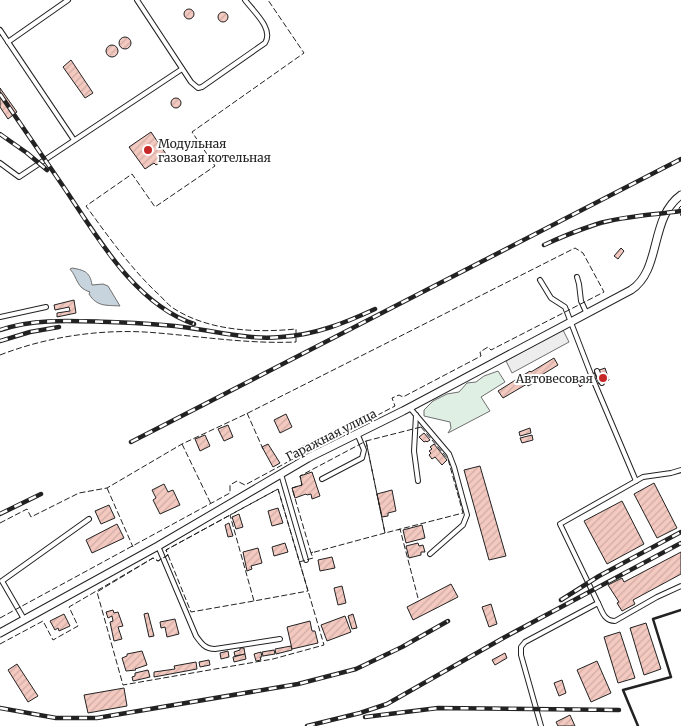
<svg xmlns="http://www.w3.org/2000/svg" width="681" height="726" viewBox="0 0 681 726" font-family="Merriweather,serif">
<defs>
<pattern id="building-hatch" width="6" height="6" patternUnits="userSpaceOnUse" patternTransform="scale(1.25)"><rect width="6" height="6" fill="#f3c9c0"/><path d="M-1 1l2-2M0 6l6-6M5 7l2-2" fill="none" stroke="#d0aca5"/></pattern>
</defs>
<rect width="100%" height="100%" fill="#fff"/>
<!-- green -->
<polygon fill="#e0efe3" stroke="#6f6f6f" points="498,371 505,382 481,397 490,411 448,433 451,428 450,422 424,416 424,410 433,401 447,394 459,392 467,383 476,382 484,376"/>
<!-- parking -->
<polygon fill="#ededed" stroke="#6f6f6f" points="563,330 569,342 512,373 506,361"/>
<!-- water -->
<path fill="#c7d3dd" stroke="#6f6f6f" d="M72,268c11,2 18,3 20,17l11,-1 5,2 12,20c-14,-1 -23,1 -31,-12l1,-2c-14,-4 -12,-14 -20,-23z"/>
<!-- building -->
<g fill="url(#building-hatch)" stroke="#222">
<circle cx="189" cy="14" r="5"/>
<circle cx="223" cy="17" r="5"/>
<circle cx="125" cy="43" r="6"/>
<circle cx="112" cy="51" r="6"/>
<polygon points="71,60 93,93 85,98 63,67"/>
<polygon points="0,88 17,112 8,119 0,107"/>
<circle cx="176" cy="103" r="5"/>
<polygon points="151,132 166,154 160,158 162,161 156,165 154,163 145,169 129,147"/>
<polygon points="621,248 624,251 618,259 614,256"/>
<polygon points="74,300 76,313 57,317 57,313 70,311 69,307 55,310 54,305"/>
<polygon points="554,358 558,365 535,379 536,382 528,386 527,384 503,398 498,391 530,371 531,372"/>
<polygon points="605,368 609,380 599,384 594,372"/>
<polygon points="585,377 587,381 580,387 577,381"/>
<polygon points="286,414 292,427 280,433 274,420"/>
<polygon points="228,425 233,437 224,441 218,429"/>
<polygon points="530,428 531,433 520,436 519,432"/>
<polygon points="424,433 430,440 427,442 426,441 424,442 419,437"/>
<polygon points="205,435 210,446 200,451 195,439"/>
<polygon points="532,435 533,440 522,443 520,438"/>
<polygon points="318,438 321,443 294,458 291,452"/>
<polygon points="268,444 280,463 273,467 262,447"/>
<polygon points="434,444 447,460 442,465 435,457 432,459 429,455 431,453 429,451 432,449 430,447"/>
<polygon points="480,466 506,556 489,560 464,470"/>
<polygon points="312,472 320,496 312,499 311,494 307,495 306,494 295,498 292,488 302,485 300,476"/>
<polygon points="654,483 677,528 657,538 634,494"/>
<polygon points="164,484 168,492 173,490 180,505 160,514 153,500 156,498 152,490"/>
<polygon points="392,490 396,511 388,513 388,516 382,517 377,494"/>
<polygon points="622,501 644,544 607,564 584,521"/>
<polygon points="109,505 115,518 101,524 95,511"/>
<polygon points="278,508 283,523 272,526 268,511"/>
<polygon points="239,514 243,527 236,529 232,517"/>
<polygon points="229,523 233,536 228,537 225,525"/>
<polygon points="117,524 124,538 92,553 86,540"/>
<polygon points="422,525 425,538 406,543 403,530"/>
<polygon points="285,543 288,552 274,556 272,547"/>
<polygon points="418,543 419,546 423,545 425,552 421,552 421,555 409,558 406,546"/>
<polygon points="258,548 262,563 251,566 252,569 247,571 243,552"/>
<polygon points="681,552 681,574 633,600 635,604 622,611 617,603 619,602 608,585 622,578 624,582"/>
<polygon points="332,557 335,568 320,571 318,560"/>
<polygon points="451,584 458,597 413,620 407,607"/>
<polygon points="342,586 346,603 338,605 334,588"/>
<polygon points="491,604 497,624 489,627 482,607"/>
<polygon points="113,610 114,613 118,612 123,626 118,627 122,639 114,641 110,622 113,621 112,616 108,618 106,612"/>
<polygon points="148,613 154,636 149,637 144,614"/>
<polygon points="64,614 70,626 59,631 58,628 55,630 50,621"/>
<polygon points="353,614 357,628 352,629 348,616"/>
<polygon points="345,616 351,632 327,641 321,625"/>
<polygon points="175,619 179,634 167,637 165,627 161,628 160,622"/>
<polygon points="310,621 312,631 315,631 318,643 292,649 287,627"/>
<polygon points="646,623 661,669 644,675 630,628"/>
<polygon points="620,632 635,678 618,683 604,637"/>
<polygon points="291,646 292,650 276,654 275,649"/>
<polygon points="240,648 244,648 245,654 235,656 234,652 240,650"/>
<polygon points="274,650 275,654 263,656 262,652"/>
<polygon points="142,651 147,665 135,669 136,670 126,671 122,658 127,656 127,654"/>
<polygon points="228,651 229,657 221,659 220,653"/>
<polygon points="261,652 262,657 260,657 261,660 256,661 254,654"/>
<polygon points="505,653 507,658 495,665 492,660"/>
<polygon points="245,654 246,659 234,662 233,657"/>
<polygon points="209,660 210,665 200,667 199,662"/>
<polygon points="597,661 611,693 591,702 577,670"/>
<polygon points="196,662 197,669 154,677 154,672 175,669 174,666"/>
<polygon points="17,664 38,696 28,702 8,670"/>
<polygon points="148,670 150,677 133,681 132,677 135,676 135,673"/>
<polygon points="562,680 566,693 559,696 554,683"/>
<polygon points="124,688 127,706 88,713 84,695"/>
<polygon points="570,715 575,726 558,726 556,722"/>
</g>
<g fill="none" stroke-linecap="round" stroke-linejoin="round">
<defs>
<g id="lane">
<path d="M137,0l54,82 7,6 4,-1 63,-44c9,-14 -11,-31 -20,-43"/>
<polyline points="0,30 74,140"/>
<polyline points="8,42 68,0"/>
<polyline points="0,163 19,177 182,69"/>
<polyline points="577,277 579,284 581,301 587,314"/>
<polyline points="540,280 551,298 565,307 592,377 636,481"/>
<polyline points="0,317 46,307"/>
<polyline points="597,371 602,383"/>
<polyline points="410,408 449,454 454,467 467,515 463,525 430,554"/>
<polyline points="416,415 414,451 418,481"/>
<polyline points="281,474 306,560"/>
<polyline points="322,479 362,458 364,450 357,433"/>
<path d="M158,546l38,90c5,7 9,13 19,13l65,-10"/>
<path d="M598,603c4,8 6,18 17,18l42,-24 24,-11"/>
<polyline points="24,619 2,581 89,519"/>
<polyline points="541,726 521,655 521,647 525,642 598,603 560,524 643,477 671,473 681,470"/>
</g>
<path id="street" d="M0,633l158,-87 150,-88 95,-47 228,-121c31,-20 18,-72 50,-95"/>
</defs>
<!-- lane casing -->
<use href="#lane" stroke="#222" stroke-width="6"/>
<!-- street casing -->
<use href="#street" stroke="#222" stroke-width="9"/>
<!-- lane -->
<use href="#lane" stroke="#fff" stroke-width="4"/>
<!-- street -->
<use href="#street" stroke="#fff" stroke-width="7"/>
<defs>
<g id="rail">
<path d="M0,94c22,32 43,63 65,95 33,49 70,115 129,135"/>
<polyline points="0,134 27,153 47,170"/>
<path d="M544,245c17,-8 35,-15 53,-21 27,-8 56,-9 84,-13"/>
<path d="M0,330c36,-12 73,-9 110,-8 27,1 53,2 80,6 30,4 60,12 91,9 34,-2 64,-14 94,-28"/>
<polyline points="0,341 30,332 59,327"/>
<polyline points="131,442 681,159"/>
<polyline points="0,514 41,494"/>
<polyline points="561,600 599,576 681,532"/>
<polyline points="0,708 56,718 97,718 298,684 356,669 402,647 448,621"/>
<polyline points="365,717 438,708 619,710"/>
<polyline points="307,726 360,713 387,704 505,637 681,543"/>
</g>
</defs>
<!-- rail casing -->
<use href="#rail" stroke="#222" stroke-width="4.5"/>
<!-- rail -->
<use href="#rail" stroke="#fff" stroke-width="2.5" stroke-dasharray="8" stroke-linecap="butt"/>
<!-- fence -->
<g stroke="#222" stroke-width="1" stroke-dasharray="6 2.5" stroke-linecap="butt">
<polyline points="681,206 679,208 681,216"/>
<path d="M0,355c49,-19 105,-27 158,-22 47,4 92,11 138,9v-13c-40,4 -88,2 -123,-21 -6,-4 -11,-11 -17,-16 -27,-26 -48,-56 -70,-86l46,-32 23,33 60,-41 -23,-34 112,-79 -36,-53"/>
<polyline points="247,413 263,449"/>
<polygon points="421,427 448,459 463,513 385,533 366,441"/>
<polygon points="366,441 385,533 311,553 292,488 302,485 300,476"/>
<polyline points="182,444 211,504"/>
<polyline points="107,488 133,547"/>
<polygon points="278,489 308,591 254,601 230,515"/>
<polyline points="0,523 27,509 31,517 79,493 107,488 182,444 246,414 575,248 583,253 604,292 491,350 488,347 480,352 481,356 403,397 399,395 392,398 395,406 320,445"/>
<polyline points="398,530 400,529 418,598"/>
<polyline points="168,555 191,612 254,601 253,599"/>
<polyline points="299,562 313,558 311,553 313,552"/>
<polyline points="0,618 230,493 230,485 237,481 245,485 295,458"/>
<polyline points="0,644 43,621 53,640 78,626 69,607 153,558 158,561 168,555 166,550 278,489 324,645 273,659 123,685 97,592 153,558 158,561 168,555 166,550 230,515"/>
</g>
<!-- wall -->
<polyline stroke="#222" stroke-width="2.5" points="638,726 623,690 671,677 653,619 681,610"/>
</g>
<!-- markers -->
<g fill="#c62828" stroke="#fff" stroke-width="2">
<circle cx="148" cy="150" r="5"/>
<circle cx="603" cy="378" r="5"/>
</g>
<g text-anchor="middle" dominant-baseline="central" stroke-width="4" stroke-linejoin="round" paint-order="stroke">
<!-- poi labels -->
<g font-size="12" fill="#222" stroke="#fff" text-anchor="start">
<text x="158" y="143">Модульная<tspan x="158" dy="14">газовая котельная</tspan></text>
<text x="593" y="378" text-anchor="end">Автовесовая</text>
</g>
<!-- street labels -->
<g font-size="12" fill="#222" stroke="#fff">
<text transform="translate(331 435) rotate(-27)">Гаражная улица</text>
</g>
</g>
</svg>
